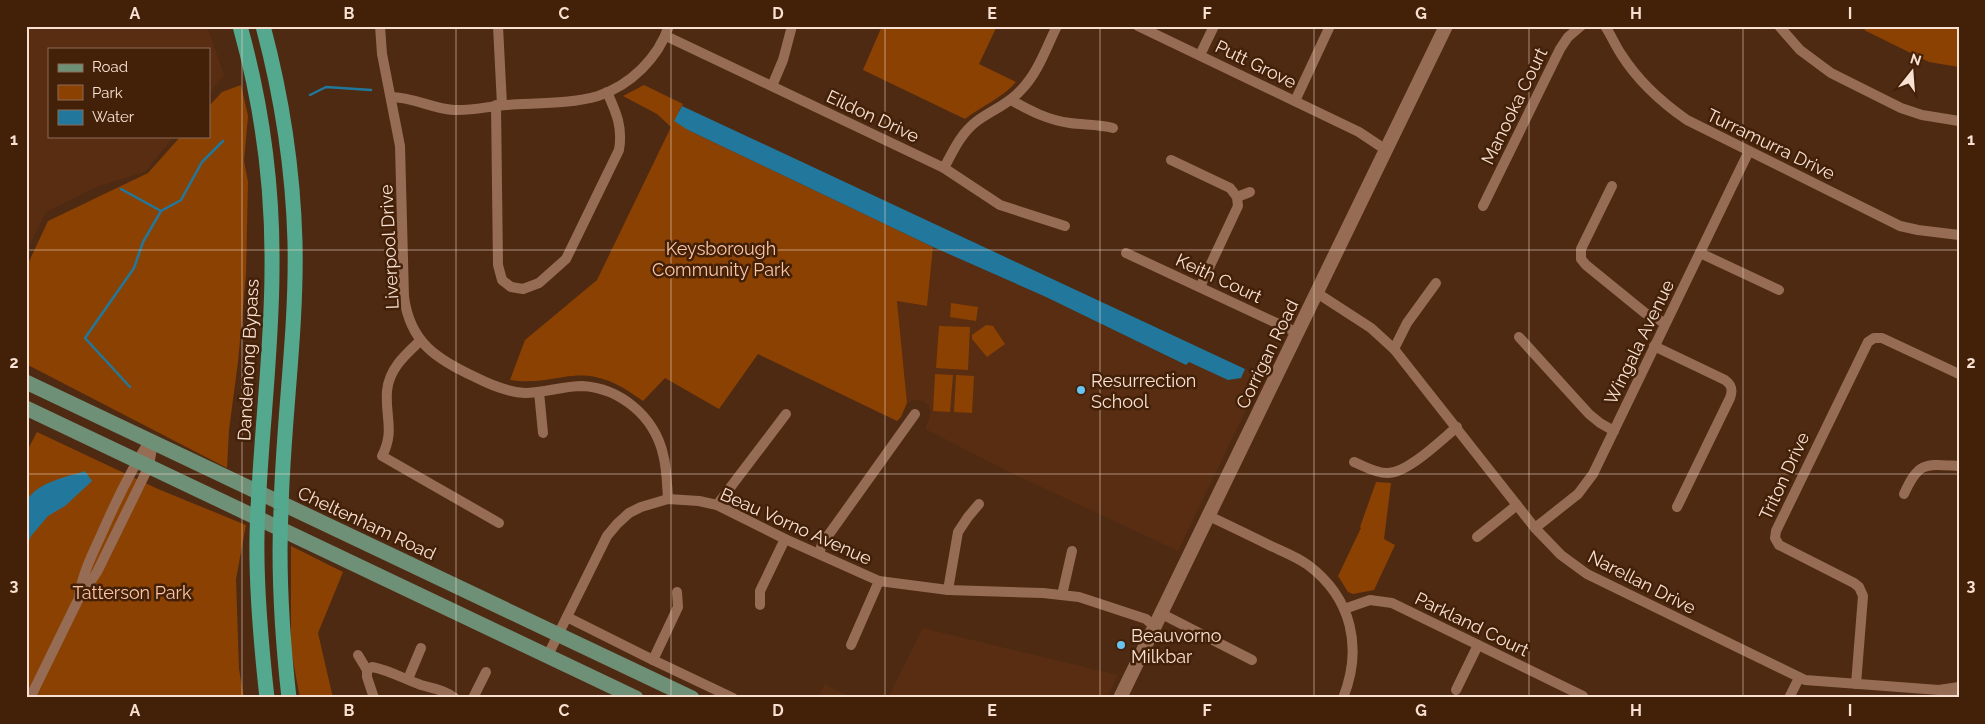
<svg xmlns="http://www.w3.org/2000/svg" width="1985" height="724" viewBox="0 0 1985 724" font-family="Raleway,sans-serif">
<rect width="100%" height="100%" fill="#4e2a13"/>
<!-- built -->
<g fill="#582d12">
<polygon points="26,26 207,26 224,75 209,94 209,49 49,49 49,136 174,136 145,172 99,186 46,212 26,253"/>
<polygon points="933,247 1046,297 1186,365 1189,361 1228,380 1241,378 1245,369 1262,377 1178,551 1009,472 925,429 931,413 928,405 923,401 916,400 907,403 897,301 927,306"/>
<polygon points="923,628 1118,675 1107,698 888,698"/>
<polygon points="825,683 826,685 852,698 818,698"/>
</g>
<!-- green -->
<g fill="#8b4102">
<path d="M882,26h115l-18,38 37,18c-14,16 -34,24 -51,37l-102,-49z"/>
<polygon points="1870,26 1959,26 1959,67 1929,62 1864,30"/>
<polygon points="241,85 248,116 244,161 248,182 246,275 238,362 229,430 227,468 26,364 26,268 48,221 148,173 181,136 209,136 209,106 222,92"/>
<path d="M644,85l39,19 -4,7 9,19 245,117 -6,59 -30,-5 10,102 -6,14 -4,4 -139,-67 -39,55 -54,-31 -22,23c-25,-18 -46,-30 -79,-24 -19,3 -34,6 -54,3l15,-40 72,-60 74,-153 -14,-13 -34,-18z"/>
<polygon points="951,303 978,307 976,321 950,317"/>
<polygon points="986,325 993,326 1005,344 987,357 972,339 972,335"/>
<polygon points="939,326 970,327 968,370 936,368"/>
<polygon points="935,374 953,375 950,412 933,411"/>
<polygon points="956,375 974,376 972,413 954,412"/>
<polygon points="37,432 158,489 246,525 236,579 239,669 244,698 26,698 26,453"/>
<polygon points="1376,482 1391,483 1384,539 1395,545 1374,590 1353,594 1348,592 1338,576 1361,528 1360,527"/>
<polygon points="291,546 343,572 318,633 333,698 300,698 291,650"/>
</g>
<!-- water -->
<g fill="#21789c">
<polygon points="682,106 1245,369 1241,378 1228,380 1189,362 1186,365 1046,297 933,247 688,130 674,121"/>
<path d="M85,471l7,10 -27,25 -17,10 -17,20 -5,12c0,-12 -3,-33 0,-44 6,-21 41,-27 59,-33z"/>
</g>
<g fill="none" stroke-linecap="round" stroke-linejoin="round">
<!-- stream -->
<g stroke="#21789c" stroke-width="2.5">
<polyline points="310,95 326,87 371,90"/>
<polyline points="121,189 161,211"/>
<polyline points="130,387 85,338 134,268 143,242 161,211 181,200 202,162 223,141"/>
</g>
<!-- street -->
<g stroke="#966c54" stroke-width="10">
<path d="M380,26l2,28 18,92 4,151c6,45 32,62 71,80 16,8 32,15 50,16 19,0 38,-7 57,-7 38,2 72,30 81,68 4,15 4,31 5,45"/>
<polyline points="498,26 502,105"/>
<polyline points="1138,26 1359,132 1386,150"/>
<path d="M1605,26c6,9 10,19 16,28 17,27 40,48 66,66l213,106 18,4 41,5"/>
<polyline points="1779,26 1800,50 1831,73 1901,108 1922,115 1959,121"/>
<polyline points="666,36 944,168 1000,205 1065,226"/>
<polyline points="1200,55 1214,26"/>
<polyline points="772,86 783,60 792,26"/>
<path d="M391,97c22,0 42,12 63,13 18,1 36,-4 53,-5 28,-2 64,-1 91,-9 33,-11 60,-38 71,-70"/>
<path d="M1011,100c19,11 37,20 59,23 14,2 29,1 43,5"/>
<polyline points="1295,101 1330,26"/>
<path d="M496,105l2,160 4,15 9,7 12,2 16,-6 27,-24 53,-109c4,-23 -3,-38 -12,-58"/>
<polyline points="1171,160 1230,188 1237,197 1238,206 1200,287"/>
<path d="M944,168c9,-17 17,-35 33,-47 15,-11 32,-17 44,-31 17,-17 25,-42 36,-64"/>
<polyline points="1612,186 1581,249 1581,259 1586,265 1645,313 1665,323"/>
<polyline points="1237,197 1250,192"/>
<polyline points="1483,206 1560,49 1568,37 1581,26"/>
<polyline points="1126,253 1298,333"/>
<polyline points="1700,253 1779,290"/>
<polyline points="1317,293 1371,328 1394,349 1535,528 1561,555 1587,574 1805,680 1939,690 1959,687"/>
<polyline points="1519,337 1589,414 1600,423 1614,431"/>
<path d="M420,341c-15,14 -31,28 -33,50 -2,26 8,40 -5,65l117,67"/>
<path d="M1654,346l71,34c7,5 8,10 5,18l-53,109"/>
<polyline points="1394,349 1407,323 1436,283"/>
<polyline points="539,392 543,433"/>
<path d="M1354,462c10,4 21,11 33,11 20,1 54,-33 70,-46"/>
<path d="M1904,494c15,-33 21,-30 55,-28"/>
<polyline points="717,505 786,414"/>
<path d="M1209,516c21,10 42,20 62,30 13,6 26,11 37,19 44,33 55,83 35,133"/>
<polyline points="1535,528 1578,494 1593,474 1749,151"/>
<polyline points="1477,537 1517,505"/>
<polyline points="819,554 822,544 915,414"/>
<polyline points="948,590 958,532 968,517 979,504"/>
<path d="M79,595c4,-23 14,-42 23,-62 14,-32 29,-63 48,-93"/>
<polyline points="1062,595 1072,551"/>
<polyline points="760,605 760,591 785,539"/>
<polyline points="1344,609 1370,600 1392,603 1583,696"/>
<polyline points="1162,614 1252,660"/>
<polyline points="567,617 653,660 733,698"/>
<polyline points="851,645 879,581"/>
<polyline points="358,655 367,670"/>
<polyline points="548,655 607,536 617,524 629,513 641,507 668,499 699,501 717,505 785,539 879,581 948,590 1043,593 1079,597 1146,619 1155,627"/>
<polyline points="653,660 678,607 677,592"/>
<polyline points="408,679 421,648"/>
<polyline points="1856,684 1863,596 1859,587 1854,583 1779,545 1775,538 1776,531 1868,342 1874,338 1882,338 1959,374"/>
<polyline points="1456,690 1478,645"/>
<polyline points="1942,691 1959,696"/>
<polyline points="30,698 79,598 97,572 149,466 153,442"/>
<path d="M374,698l-7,-21v-7l5,-3c17,3 32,12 49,18 14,4 21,4 34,13"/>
<polyline points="473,698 486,672"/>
<polyline points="1789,698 1799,678"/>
</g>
<!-- secondary -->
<polyline stroke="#966c54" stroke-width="14" points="1120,698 1446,26"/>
<!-- primary -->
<g stroke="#6e9077" stroke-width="15">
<polyline points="26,382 692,698"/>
<polyline points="26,408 636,698"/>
</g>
<!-- highway -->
<g stroke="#54a88e" stroke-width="15">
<path d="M240,26c22,79 33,161 32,243 0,89 -13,178 -15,267 -1,54 4,108 10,162"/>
<path d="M263,26c19,71 30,143 32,216 2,90 -12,178 -14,268 -3,63 1,125 8,188"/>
</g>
</g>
<!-- grid -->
<path fill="none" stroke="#f8e0d2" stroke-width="1" stroke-opacity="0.55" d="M242,26v672M456,26v672M671,26v672M885,26v672M1100,26v672M1314,26v672M1529,26v672M1743,26v672M26,250h1933M26,474h1933"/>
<!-- markers -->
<g fill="#68c4f0" stroke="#432008" stroke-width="2">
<circle cx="1081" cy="390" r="5"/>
<circle cx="1121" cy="645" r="5"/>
</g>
<g text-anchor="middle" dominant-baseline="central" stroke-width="5" stroke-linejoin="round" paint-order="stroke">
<!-- street labels -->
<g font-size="18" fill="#f8e0d2" stroke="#432008">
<text transform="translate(1256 64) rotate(26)">Putt Grove</text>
<text transform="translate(1514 106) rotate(-64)">Manooka Court</text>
<text transform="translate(873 116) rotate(25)">Eildon Drive</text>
<text transform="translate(1771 144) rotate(26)">Turramurra Drive</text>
<text transform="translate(389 247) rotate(-93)">Liverpool Drive</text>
<text transform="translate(1219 278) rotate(25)">Keith Court</text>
<text transform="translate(1639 342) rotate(-64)">Wingala Avenue</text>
<text transform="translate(1267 354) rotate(-64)">Corrigan Road</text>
<text transform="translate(248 360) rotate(-87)">Dandenong Bypass</text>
<text transform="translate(1784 476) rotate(-65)">Triton Drive</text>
<text transform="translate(367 523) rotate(25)">Cheltenham Road</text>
<text transform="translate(796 526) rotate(24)">Beau Vorno Avenue</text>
<text transform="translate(1642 582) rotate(27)">Narellan Drive</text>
<text transform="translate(1472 624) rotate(26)">Parkland Court</text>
</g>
<!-- park labels -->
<g font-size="18" fill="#fdc5a6" stroke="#432008">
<text x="721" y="248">Keysborough<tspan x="721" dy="21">Community Park</tspan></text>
<text x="132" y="592">Tatterson Park</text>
</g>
<!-- poi labels -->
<g font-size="18" fill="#f8e0d2" stroke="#432008" text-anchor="start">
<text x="1091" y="380">Resurrection<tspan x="1091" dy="21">School</tspan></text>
<text x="1131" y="635">Beauvorno<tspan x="1131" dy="21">Milkbar</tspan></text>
</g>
</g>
<!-- border -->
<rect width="1985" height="724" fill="none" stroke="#432008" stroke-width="55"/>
<!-- legend -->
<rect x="48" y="48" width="162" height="90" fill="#432008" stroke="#8b6d59"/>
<rect x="58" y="64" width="25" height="8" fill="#6e9077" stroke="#8b6d59"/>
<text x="92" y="72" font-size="15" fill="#f8e0d2">Road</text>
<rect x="58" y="85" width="25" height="15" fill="#8b4102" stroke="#8b6d59"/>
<text x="92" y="98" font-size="15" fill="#f8e0d2">Park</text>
<rect x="58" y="110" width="25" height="15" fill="#21789c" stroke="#8b6d59"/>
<text x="92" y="122" font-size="15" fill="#f8e0d2">Water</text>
<!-- north arrow -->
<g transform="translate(1912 72) rotate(17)" stroke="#432008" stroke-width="4" paint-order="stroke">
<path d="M0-4L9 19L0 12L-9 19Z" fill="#f8e0d2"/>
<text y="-8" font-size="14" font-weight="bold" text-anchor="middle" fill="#f8e0d2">N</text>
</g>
<rect x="28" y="28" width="1930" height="668" fill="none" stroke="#f8e0d2" stroke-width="2"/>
<g font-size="16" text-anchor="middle" font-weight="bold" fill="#f8e0d2">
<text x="135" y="19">A</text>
<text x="349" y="19">B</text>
<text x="564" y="19">C</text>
<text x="778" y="19">D</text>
<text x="992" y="19">E</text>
<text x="1207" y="19">F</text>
<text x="1421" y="19">G</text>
<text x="1636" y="19">H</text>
<text x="1850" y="19">I</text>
<text x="14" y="145">1</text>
<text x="1971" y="145">1</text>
<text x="14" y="368">2</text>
<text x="1971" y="368">2</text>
<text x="14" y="591">3</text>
<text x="1971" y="591">3</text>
<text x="135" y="716">A</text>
<text x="349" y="716">B</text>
<text x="564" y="716">C</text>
<text x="778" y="716">D</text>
<text x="992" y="716">E</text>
<text x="1207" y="716">F</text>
<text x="1421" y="716">G</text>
<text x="1636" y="716">H</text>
<text x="1850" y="716">I</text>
</g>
</svg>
